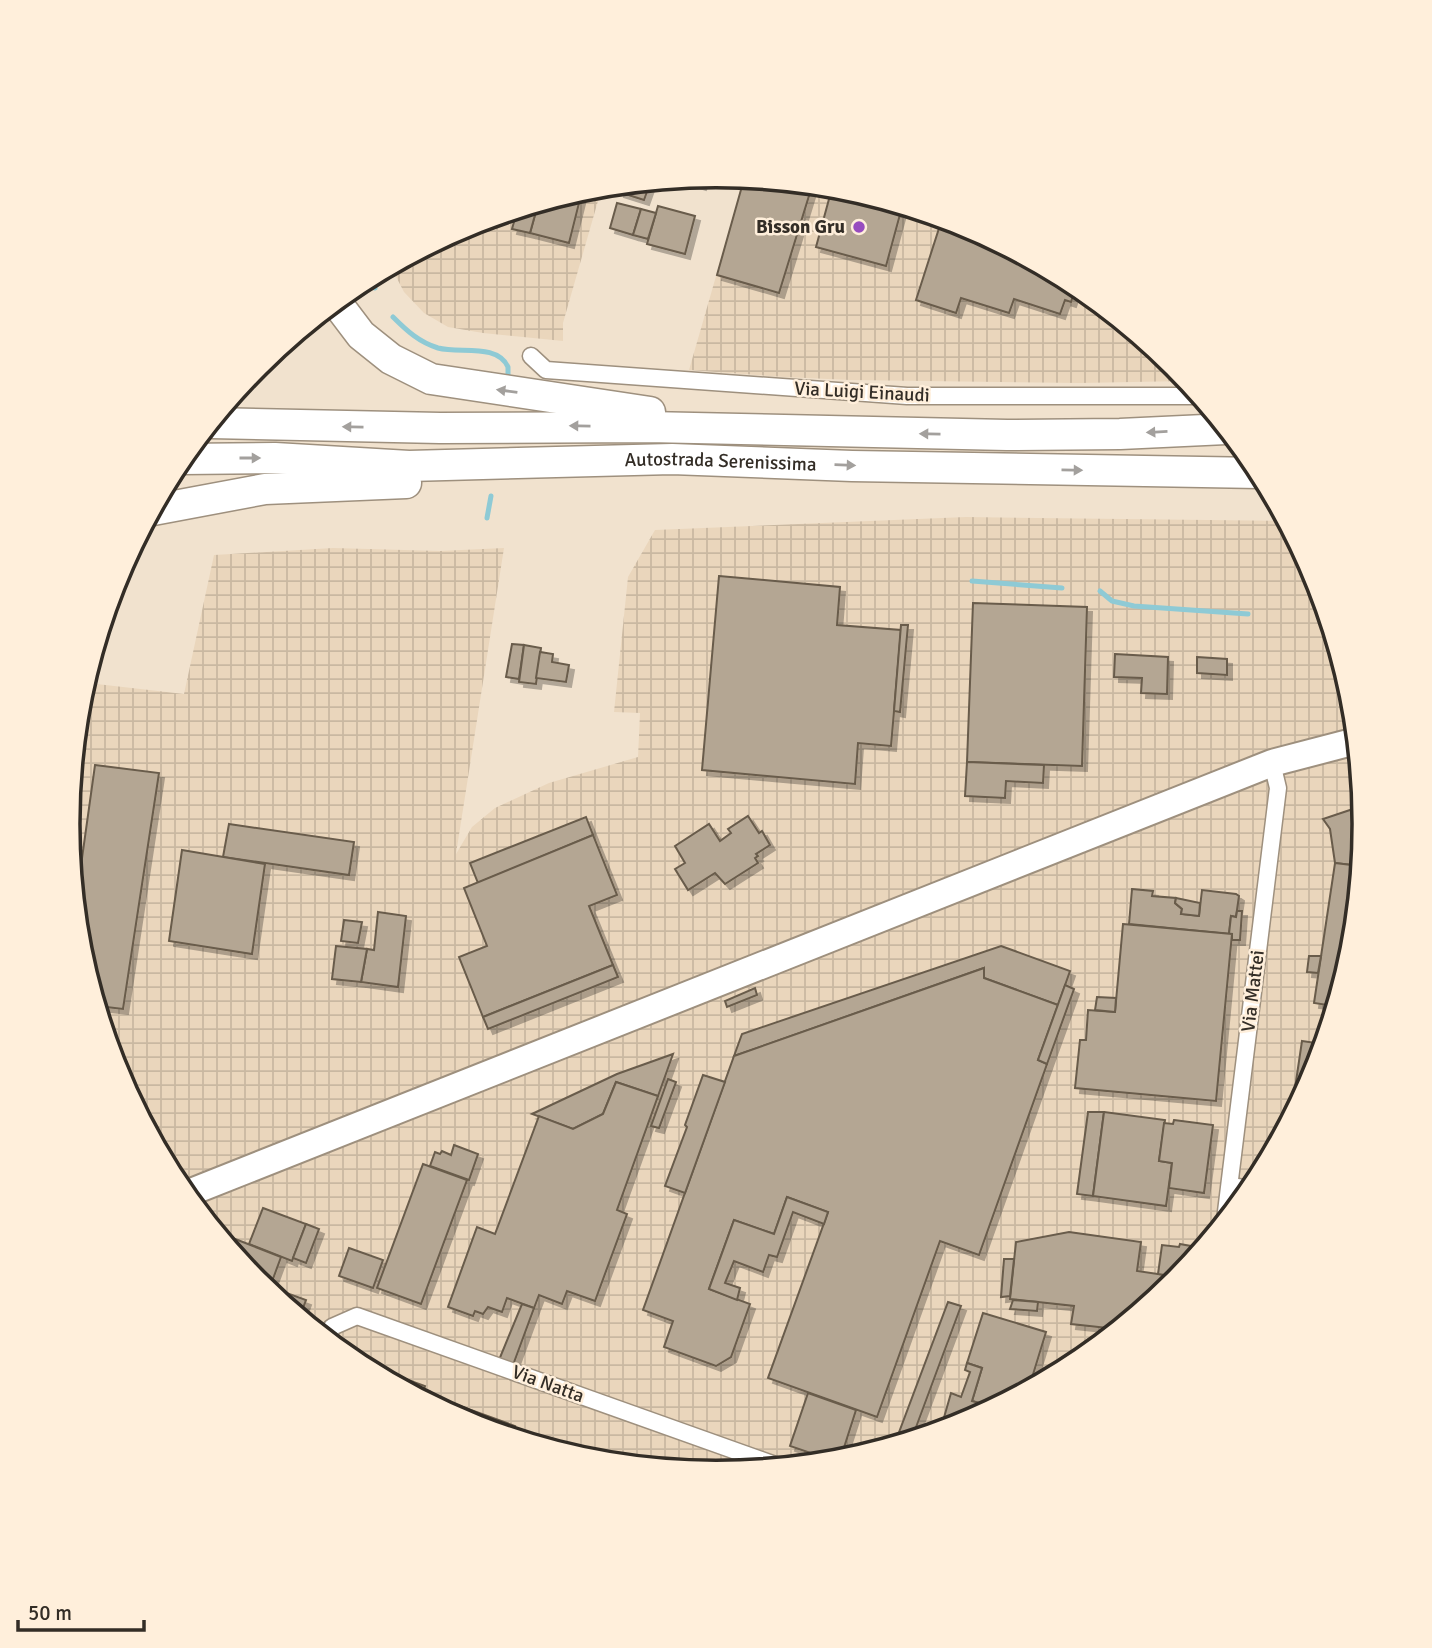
<svg xmlns="http://www.w3.org/2000/svg" width="1432" height="1648" viewBox="0 0 1432 1648" font-family="Signika,sans-serif">
<defs>
<pattern id="industrial-grid" width="8" height="8" patternUnits="userSpaceOnUse" patternTransform="scale(1.75)"><rect width="8" height="8" fill="#ead6bc"/><path d="M0 4h8M4 0v8" fill="none" stroke="#c9b8a1"/></pattern>
<filter id="shadow"><feDropShadow dx="5" dy="5" stdDeviation="0" flood-color="#0004"/></filter>
</defs>
<rect width="100%" height="100%" fill="#f1e2ce"/>
<!-- industrial -->
<g fill="url(#industrial-grid)">
<polygon points="744,179 843,189 964,226 1076,286 1174,366 1186,381 1080,383 850,380 784,377 689,370"/>
<polygon points="602,187 563,323 563,341 483,333 448,327 424,313 404,292 391,267 468,225 590,189"/>
<polygon points="966,517 1285,521 1315,576 1351,698 1364,824 1351,951 1314,1072 1254,1184 1174,1282 1076,1363 964,1423 842,1459 716,1472 589,1459 468,1422 356,1362 258,1282 177,1184 117,1072 81,950 68,824 81,697 84,685 88,683 184,694 214,555 333,548 440,551 504,548 456,854 472,827 495,808 549,783 638,757 640,713 614,712 628,577 655,530"/>
</g>
<g fill="none" stroke-linecap="round" stroke-linejoin="round">
<!-- stream -->
<g stroke="#8ecad5" stroke-width="5">
<polyline points="371,278 375,288"/>
<path d="M393,317c14,14 26,25 45,31 22,6 59,-5 70,19v9"/>
<polyline points="487,518 491,496"/>
<polyline points="972,581 1062,588"/>
<polyline points="1100,591 1112,601 1134,606 1248,614"/>
</g>
</g>
<!-- building -->
<g fill="#b4a693" stroke="#695c4b" stroke-width="2" filter="url(#shadow)">
<polygon points="704,178 701,185 688,181 689,179"/>
<polygon points="744,179 812,186 779,293 717,275"/>
<polygon points="642,184 649,186 644,200 619,192 621,186"/>
<polygon points="832,188 902,207 886,266 816,247"/>
<polygon points="582,191 569,243 530,233 538,204"/>
<polygon points="617,203 641,209 633,235 610,228"/>
<polygon points="538,204 530,233 512,229 517,211"/>
<polygon points="658,206 695,216 685,254 647,244"/>
<polygon points="641,209 656,213 648,239 633,235"/>
<polygon points="942,219 964,226 1076,286 1071,302 1065,300 1060,314 1014,299 1009,313 961,298 956,313 916,300"/>
<polygon points="719,576 840,587 837,625 901,630 891,746 858,743 855,784 702,770"/>
<polygon points="973,603 1087,607 1082,766 967,762"/>
<polygon points="901,625 908,625 900,712 894,711"/>
<polygon points="512,644 524,645 519,679 506,677"/>
<polygon points="524,645 541,648 536,684 519,682"/>
<polygon points="540,652 553,654 552,662 569,665 566,682 536,678"/>
<polygon points="1115,654 1168,657 1167,694 1141,693 1142,678 1114,677"/>
<polygon points="1197,657 1227,659 1227,675 1197,673"/>
<polygon points="967,762 1044,765 1043,783 1006,781 1005,798 965,796"/>
<polygon points="95,765 159,773 123,1009 98,1006 81,950 76,901"/>
<polygon points="1362,806 1358,816 1359,838 1362,845 1360,866 1335,863 1330,829 1323,819"/>
<polygon points="1362,806 1364,824 1362,845 1358,829 1358,816"/>
<polygon points="748,816 759,833 762,831 770,845 756,854 758,856 755,858 758,863 725,884 715,873 688,890 675,869 685,863 675,846 709,824 720,841 731,833 728,829"/>
<polygon points="586,817 593,835 478,883 470,863"/>
<polygon points="229,824 354,842 349,875 223,857"/>
<polygon points="593,835 617,895 589,906 613,965 483,1017 459,957 487,946 464,888"/>
<polygon points="182,850 265,864 252,954 169,941"/>
<polygon points="1335,863 1360,866 1351,951 1334,1006 1314,1003"/>
<polygon points="1132,889 1153,891 1152,896 1176,898 1175,903 1182,909 1181,914 1199,916 1202,890 1236,894 1239,896 1236,917 1231,916 1229,934 1129,924"/>
<polygon points="1176,898 1200,903 1199,916 1181,914 1182,909 1175,903"/>
<polygon points="1237,911 1242,911 1240,940 1232,940 1232,934 1229,934 1231,916 1236,917"/>
<polygon points="378,912 406,916 398,987 361,982 367,949 374,950"/>
<polygon points="344,920 362,922 358,943 341,941"/>
<polygon points="1123,924 1232,934 1216,1101 1075,1088 1080,1040 1086,1040 1088,1010 1115,1012"/>
<polygon points="336,946 367,949 361,982 332,979"/>
<polygon points="1001,946 1070,971 1058,1005 984,978 984,968 734,1056 742,1034"/>
<polygon points="1309,956 1321,956 1318,973 1307,972"/>
<polygon points="613,965 618,977 488,1029 483,1017"/>
<polygon points="984,968 984,978 1058,1005 1038,1060 1047,1064 979,1255 940,1241 877,1417 768,1378 828,1212 787,1197 774,1234 734,1220 709,1289 750,1304 731,1357 716,1366 664,1347 673,1321 643,1310 734,1056"/>
<polygon points="1065,985 1074,989 1047,1064 1038,1060"/>
<polygon points="755,988 757,995 727,1007 725,1001"/>
<polygon points="1097,997 1116,998 1115,1012 1095,1010"/>
<polygon points="1302,1041 1323,1044 1314,1072 1305,1089 1295,1088"/>
<polygon points="673,1054 658,1096 616,1082 603,1114 573,1129 532,1114 617,1074"/>
<polygon points="703,1075 725,1082 685,1193 665,1186 687,1127 685,1125"/>
<polygon points="668,1079 676,1082 659,1128 651,1126"/>
<polygon points="616,1082 658,1096 617,1210 627,1214 595,1301 567,1291 562,1304 539,1295 534,1308 507,1298 502,1312 488,1307 483,1314 475,1311 473,1316 448,1307 477,1227 495,1234 539,1116 573,1129 603,1114"/>
<polygon points="1088,1112 1104,1112 1093,1196 1077,1194"/>
<polygon points="1104,1112 1165,1120 1159,1161 1172,1163 1166,1206 1093,1196"/>
<polygon points="1174,1120 1213,1125 1204,1193 1169,1188 1172,1163 1159,1161 1164,1123 1173,1124"/>
<polygon points="454,1145 478,1154 469,1180 430,1166 435,1152 440,1154 442,1151 451,1155"/>
<polygon points="423,1164 467,1180 421,1304 377,1288"/>
<polygon points="787,1197 828,1212 824,1224 793,1212 777,1257 769,1255 763,1272 734,1261 725,1283 740,1288 737,1300 709,1289 734,1220 774,1234"/>
<polygon points="263,1208 306,1224 292,1261 249,1244"/>
<polygon points="306,1224 319,1229 306,1263 293,1258"/>
<polygon points="1069,1232 1141,1242 1137,1271 1178,1277 1117,1329 1071,1324 1074,1306 1010,1299 1016,1242"/>
<polygon points="230,1237 281,1257 270,1287 258,1282 227,1244"/>
<polygon points="1180,1244 1202,1248 1178,1277 1158,1274 1162,1245 1179,1247"/>
<polygon points="349,1248 383,1260 373,1288 339,1276"/>
<polygon points="1004,1259 1014,1259 1010,1296 1001,1297"/>
<polygon points="259,1283 306,1300 300,1316"/>
<polygon points="1013,1300 1038,1302 1037,1311 1010,1309"/>
<polygon points="948,1302 961,1306 912,1438 895,1443"/>
<polygon points="522,1304 534,1308 513,1365 499,1360"/>
<polygon points="983,1313 1046,1332 1031,1381 1038,1383 993,1407 972,1401 982,1368 967,1363"/>
<polygon points="353,1360 425,1386 423,1393 446,1401 443,1409"/>
<polygon points="967,1363 982,1368 972,1401 993,1407 955,1425 943,1421 951,1393 961,1397 970,1372 965,1370"/>
<polygon points="808,1393 856,1410 840,1460 831,1460 790,1446"/>
<polygon points="446,1401 515,1426 511,1435 468,1422 443,1409"/>
<polygon points="943,1421 955,1425 940,1430"/>
</g>
<g fill="none" stroke-linecap="round" stroke-linejoin="round">
<defs>
<g id="street">
<polyline points="531,356 546,370 907,396 1199,396"/>
<polyline points="1230,1186 1251,1189"/>
<polyline points="1225,1220 1278,788 1272,763"/>
<polyline points="328,1339 332,1327 357,1316 778,1466"/>
</g>
<polyline id="primary" points="186,1194 1272,763 1356,741"/>
<g id="highway">
<polyline points="336,302 361,335 391,359 431,379 650,412"/>
<polyline points="211,423 440,428 648,427 1007,435 1120,434 1226,429"/>
<path id="s1" d="M182,459l93,-1 134,8 263,-7 180,7 407,7"/>
<polyline points="153,510 265,489 406,483"/>
</g>
</defs>
<!-- street casing -->
<use href="#street" stroke="#9e907e" stroke-width="19"/>
<!-- primary casing -->
<use href="#primary" stroke="#9e907e" stroke-width="30"/>
<!-- highway casing -->
<use href="#highway" stroke="#9e907e" stroke-width="33"/>
<!-- street -->
<use href="#street" stroke="#fff" stroke-width="16"/>
<!-- primary -->
<use href="#primary" stroke="#fff" stroke-width="26"/>
<!-- highway -->
<use href="#highway" stroke="#fff" stroke-width="30"/>
</g>
<!-- one-way arrows -->
<defs><path id="oneway-solid" d="M-6-.8H1V-3.2L6.5 0L1 3.2V.8H-6Z" transform="scale(1.75)"/></defs>
<g fill="#a3a09d">
<use href="#oneway-solid" transform="translate(507 391) rotate(-172)"/>
<use href="#oneway-solid" transform="translate(580 426) rotate(-179)"/>
<use href="#oneway-solid" transform="translate(353 427) rotate(-179)"/>
<use href="#oneway-solid" transform="translate(1157 432) rotate(177)"/>
<use href="#oneway-solid" transform="translate(930 434) rotate(-179)"/>
<use href="#oneway-solid" transform="translate(250 458)"/>
<use href="#oneway-solid" transform="translate(845 465) rotate(2)"/>
<use href="#oneway-solid" transform="translate(1072 470) rotate(1)"/>
</g>
<!-- markers -->
<circle fill="#984dbf" stroke="#ffefdb" stroke-width="2.5" cx="859" cy="227" r="7"/>
<g text-anchor="middle" dominant-baseline="central" stroke-width="5" stroke-linejoin="round" paint-order="stroke">
<!-- poi labels -->
<g font-size="19" font-weight="bold" fill="#332d26" stroke="#ffefdb" text-anchor="end">
<text x="845" y="227">Bisson Gru</text>
</g>
<!-- street labels -->
<g font-size="19" fill="#332d26" stroke="#ffefdb">
<text transform="translate(862 392) rotate(3)">Via Luigi Einaudi</text>
<text stroke="none"><textPath href="#s1" startOffset="539">Autostrada Serenissima</textPath></text>
<text transform="translate(1253 991) rotate(-83)">Via Mattei</text>
<text transform="translate(548 1384) rotate(20)">Via Natta</text>
</g>
</g>
<!-- crop -->
<path d="M0 0H1432V1648H0ZM80 824a636 636 0 1 1 1272 0a636 636 0 1 1-1272 0Z" fill="#ffefdb" fill-rule="evenodd"/>
<path fill="none" stroke="#332d26" stroke-width="3.5" d="M80 824a636 636 0 1 1 1272 0a636 636 0 1 1-1272 0Z"/>
<!-- scale -->
<path d="M18 1620v10h126v-10" fill="none" stroke="#332d26" stroke-width="3.5"/>
<text x="28" y="1620" font-size="21" fill="#332d26" stroke="#ffefdb" stroke-width="5" paint-order="stroke">50 m</text>
</svg>
